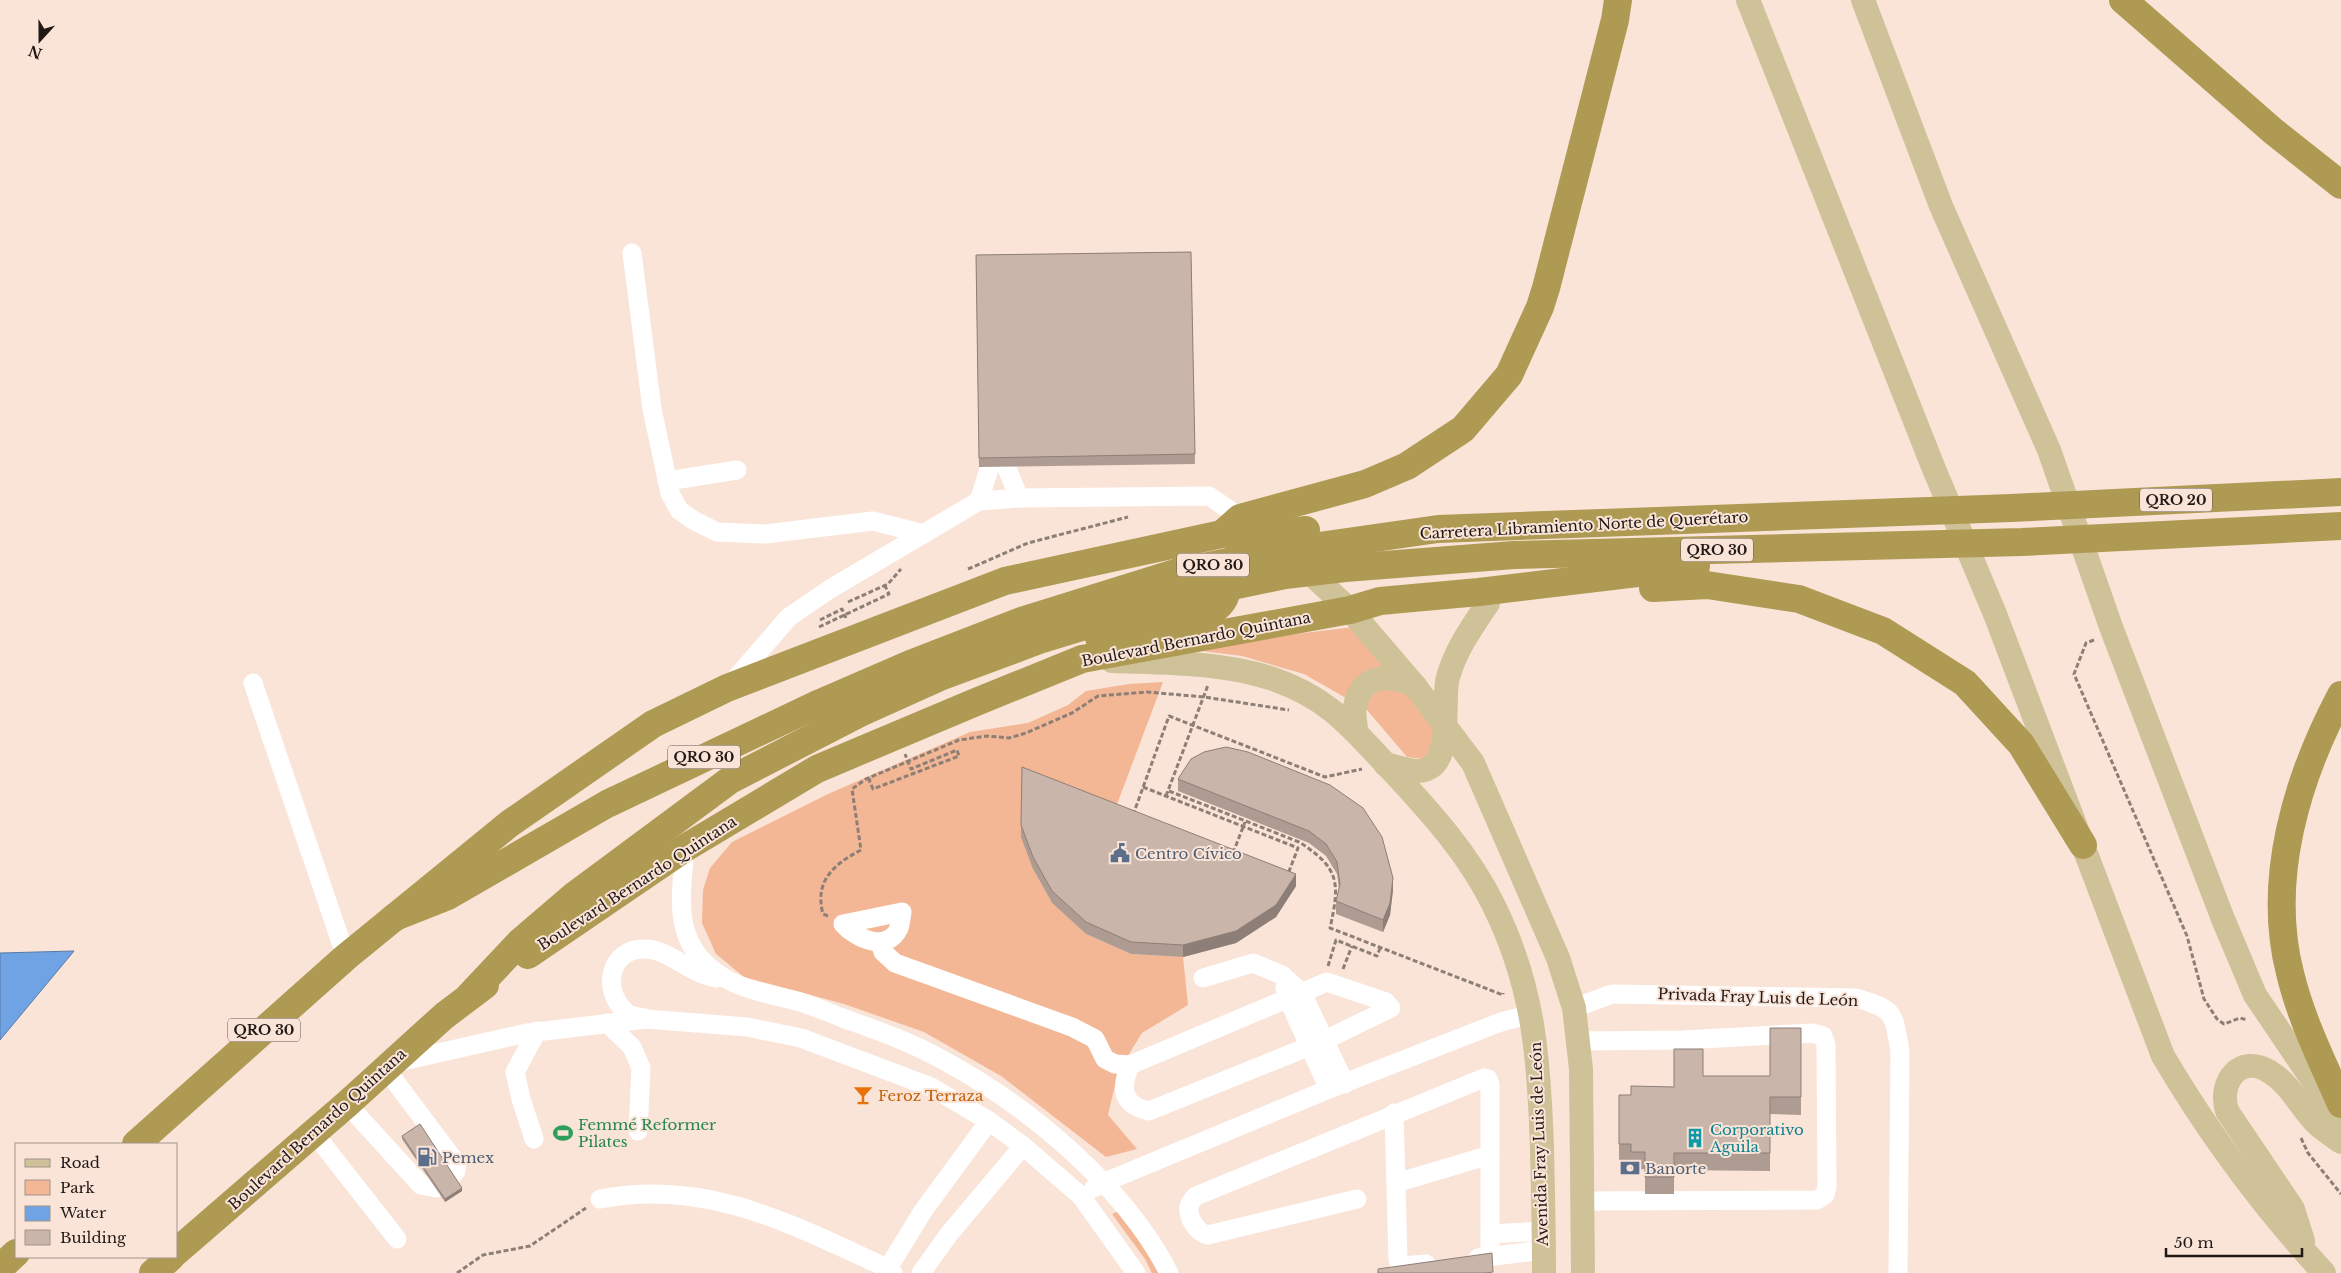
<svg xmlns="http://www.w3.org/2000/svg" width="2341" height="1273" viewBox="0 0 2341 1273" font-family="'Libre Baskerville',serif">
<rect width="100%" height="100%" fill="#fae4d8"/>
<!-- green -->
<g fill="#f3b795">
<polygon points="1354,627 1442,727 1430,760 1407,757 1367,710 1304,674 1242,656 1178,648"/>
<polygon points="1163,682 1113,815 1033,869 1052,903 1086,934 1131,954 1183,957 1188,1005 1142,1033 1118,1072 1108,1115 1137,1149 1106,1157 1001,1076 924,1032 844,1004 744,977 716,954 702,923 703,890 710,868 732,842 828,794 970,732 1028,723 1068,705 1086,691 1129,684"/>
<polygon points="1119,1211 1163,1273 1152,1273 1145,1259 1112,1214"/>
</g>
<!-- water -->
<polygon fill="#6fa3e4" stroke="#587aa6" points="74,951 0,1040 0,953"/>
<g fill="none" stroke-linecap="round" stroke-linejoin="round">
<!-- path -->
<g stroke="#8d7e76" stroke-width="3" stroke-dasharray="5 2.5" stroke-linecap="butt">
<polyline points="968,569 1028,543 1128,517"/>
<polyline points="848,602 888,584 901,569"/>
<polyline points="820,620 842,609 846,618"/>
<polyline points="819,627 889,594 885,586"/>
<polyline points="2094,640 2086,643 2074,674 2187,936 2204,999 2217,1019 2224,1024 2240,1018 2247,1020"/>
<polyline points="871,779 869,780 873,789 959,756 957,750 911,769 905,754"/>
<polyline points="1143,787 1298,848 1288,874"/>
<path d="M1169,791l130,51c41,26 41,41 31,86l173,67v-2"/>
<polyline points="1166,796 1208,685"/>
<polyline points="1133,815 1169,716 1325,777 1362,769"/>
<polyline points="1233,853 1245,822"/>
<path d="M828,916l-5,-2c-9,-33 11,-50 38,-64l-9,-61 14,-10 93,-39 28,-4 22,2 17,-5 46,-20 26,-17 49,-4 57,5 85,13"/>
<polyline points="1328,966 1336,940 1377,956 1380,948"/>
<polyline points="1343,969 1352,946"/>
<polyline points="2301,1138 2308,1153 2341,1194"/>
<polyline points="457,1273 483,1255 530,1246 586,1208"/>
</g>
<!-- minor -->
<g stroke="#fff" stroke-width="19">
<polyline points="632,253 652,409 670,493 679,510 693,520 717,532 765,534 873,521 924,534"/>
<polyline points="1006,466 1019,498"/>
<polyline points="667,481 737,470"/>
<polyline points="979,501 990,466"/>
<polyline points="253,683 346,957"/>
<polyline points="730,685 789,617 830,589 979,501 1019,498 1209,496 1250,524"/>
<path d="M685,848c-3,38 -12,81 17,112 25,28 60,32 95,41 14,4 28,10 43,16 33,12 69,24 101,42 86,46 183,126 228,214"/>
<path d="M902,912c-1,5 -1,11 -3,16 -11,25 -43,11 -56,-4z"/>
<polyline points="880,942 883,952 895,963 1072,1027 1095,1039 1105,1059 1115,1064 1130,1065"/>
<polyline points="1203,978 1253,963 1282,975 1302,993 1345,1084"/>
<path d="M1327,982l59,20 5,6 -66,32 -176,71c-27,-6 -29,-22 -19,-46z"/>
<polyline points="1285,987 1288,999 1329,1089"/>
<path d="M1574,1008l38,-14 244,4c40,12 37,14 44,53l-2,222"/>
<path d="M645,1018c-6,-1 -15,-2 -19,-6 -25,-21 -17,-64 19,-63 18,0 37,16 53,23 6,3 12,4 18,6"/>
<polyline points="607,1023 632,1047 641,1068 638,1131"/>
<polyline points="1579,1041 1683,1040 1812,1033 1823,1036 1826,1045 1827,1186 1825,1195 1817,1200 1583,1201"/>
<polyline points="394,1063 527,1033 646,1019 747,1027 801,1038 931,1087 989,1121 1023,1146 1081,1196 1136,1273"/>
<polyline points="385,1068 457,1164 456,1171 452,1176"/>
<polyline points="347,1104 421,1185 436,1188"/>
<polyline points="1394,1113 1398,1260 1401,1266 1426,1264"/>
<polyline points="314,1133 397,1239"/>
<polyline points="534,1139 521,1099 515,1072 537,1031"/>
<polyline points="1396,1183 1490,1155"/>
<polyline points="1094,1188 1105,1182 1329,1089 1501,1022 1532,1014"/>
<path d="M600,1199c107,-21 193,26 287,69l6,5"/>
<path d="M1357,1199l-149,36c-11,-2 -21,-18 -19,-29 1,-4 4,-7 7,-10l288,-118 4,1 2,5v173"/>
<polyline points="1490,1234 1544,1231"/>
<polyline points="1478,1258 1544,1250"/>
<polyline points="885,1273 923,1211 989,1121"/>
<polyline points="921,1273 949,1234 1023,1146"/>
</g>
<!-- major -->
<g stroke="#cfc298" stroke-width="24">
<path d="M1748,0l186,469 61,145 168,442c46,78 100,151 161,217"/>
<polyline points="1863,0 1941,206 2049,450 2111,627 2223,919 2255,995 2341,1122"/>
<polyline points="1299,563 1350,610 1415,686 1473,763 1558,958 1574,1008 1581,1069 1583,1273"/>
<path d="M1112,661c52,2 108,1 158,17 61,20 83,52 125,96 37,40 74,81 98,130 41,82 46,154 49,244 1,42 2,83 2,125"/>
<path d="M1356,731c0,-8 -3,-17 -1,-24 5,-33 35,-34 60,-21"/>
<path d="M1385,764c9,2 20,6 30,7 42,3 26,-71 33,-94 8,-28 24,-50 40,-74"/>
<path d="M2303,1241l-10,-32 -66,-98c-9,-29 13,-58 43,-39 20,12 30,35 46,51 7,7 17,13 25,19"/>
</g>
<!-- highway -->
<g stroke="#af9a54" stroke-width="28">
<polyline points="2123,0 2273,131 2341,185"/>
<polyline points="1222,534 1240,518 1365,484 1407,466 1463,429 1509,375 1540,307 1546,288 1615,20 1618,0"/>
<polyline points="1653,588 1707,585 1799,599 1883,631 1965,683 2021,744 2083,845"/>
<path d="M1099,638l111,-25c14,-10 18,-17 17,-34l-3,-3"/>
<path d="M2341,695c-44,83 -75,184 -51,278 11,46 32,88 51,131"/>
<polyline points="395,917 448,896 607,804 820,703 910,664 1024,620 1178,572 1284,551 1438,529 2011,508 2341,492"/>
<polyline points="528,955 685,848 817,769 976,702 1082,659 1350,610 1380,601 1479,592 1696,566"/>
<polyline points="470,995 519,943 575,895 730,780 860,713 940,677 1042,639 1179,597 1285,575 1345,568 1514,555 2022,542 2341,526"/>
<polyline points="136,1144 346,957 509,824 653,724 727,688 1005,581 1222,534 1268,535 1306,530"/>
<polyline points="176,1252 347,1104 444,1016 485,985"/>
<polyline points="0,1268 16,1253"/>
<polyline points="153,1273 171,1257"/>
</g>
</g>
<!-- wall -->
<g fill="#ae9c92">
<polygon points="1191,252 1195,464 979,467 976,255"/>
<polygon points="1204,752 1393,890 1390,915 1383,932 1336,914 1336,901 1339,889 1337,874 1326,856 1309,843 1178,791 1178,779"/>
<polygon points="1022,767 1296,886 1276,917 1236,943 1183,957 1131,954 1086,934 1052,903 1033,869 1021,837"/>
<polygon points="1801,1028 1801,1115 1770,1114 1770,1171 1674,1170 1674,1194 1645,1194 1645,1169 1631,1170 1631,1161 1619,1161 1619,1095 1631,1095 1674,1087 1703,1076 1770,1076"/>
<polygon points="402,1136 462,1191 445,1202 402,1139"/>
</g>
<!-- shaded-wall -->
<g fill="#8d7f77">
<polygon points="1296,874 1296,886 1276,917 1236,943 1183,957 1183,945"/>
<polygon points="1393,878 1393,890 1390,915 1383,932 1383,920"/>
<polygon points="462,1188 462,1191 445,1202 445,1199"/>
</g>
<!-- building -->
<g fill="#cab5aa" stroke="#8d7f77">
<polygon points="1191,252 1195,454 979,458 976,255"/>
<polygon points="1226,747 1248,752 1330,785 1363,808 1382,837 1393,878 1390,903 1383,920 1336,901 1340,884 1337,862 1326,844 1309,831 1178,779 1191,759 1204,752"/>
<polygon points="1022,767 1296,874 1276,905 1236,931 1183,945 1131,942 1086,922 1052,891 1033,857 1021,825"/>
<polygon points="1770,1028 1801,1028 1801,1097 1770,1097 1770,1153 1674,1153 1674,1177 1645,1177 1645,1152 1631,1152 1631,1144 1619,1144 1619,1095 1631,1095 1631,1086 1674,1087 1674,1049 1703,1049 1703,1076 1770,1076"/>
<polygon points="420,1124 462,1188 445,1199 402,1136"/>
<polygon points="1492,1253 1493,1272 1485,1273 1378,1273 1378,1269"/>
</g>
<!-- icons -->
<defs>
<symbol id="civic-bare" viewBox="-9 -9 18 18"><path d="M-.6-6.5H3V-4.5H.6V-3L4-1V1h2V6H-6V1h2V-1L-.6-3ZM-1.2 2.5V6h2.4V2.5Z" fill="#5c6f8a" stroke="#fae4d8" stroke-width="2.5" paint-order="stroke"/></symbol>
<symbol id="bar-bare" viewBox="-9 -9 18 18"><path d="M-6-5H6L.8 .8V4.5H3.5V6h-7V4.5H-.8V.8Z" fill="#e8710a" stroke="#fae4d8" stroke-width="2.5" paint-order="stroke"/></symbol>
<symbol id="stadium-bare" viewBox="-9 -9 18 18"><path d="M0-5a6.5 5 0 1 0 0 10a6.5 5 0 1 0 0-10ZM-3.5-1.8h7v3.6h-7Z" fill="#2e9e5b" stroke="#fae4d8" stroke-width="2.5" paint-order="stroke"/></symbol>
<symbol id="building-bare" viewBox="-9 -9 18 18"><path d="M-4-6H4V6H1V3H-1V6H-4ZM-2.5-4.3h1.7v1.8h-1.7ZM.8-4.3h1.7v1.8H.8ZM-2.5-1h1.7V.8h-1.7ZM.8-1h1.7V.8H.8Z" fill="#0f9aa8" stroke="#fae4d8" stroke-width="2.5" paint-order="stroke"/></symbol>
<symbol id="fuel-bare" viewBox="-9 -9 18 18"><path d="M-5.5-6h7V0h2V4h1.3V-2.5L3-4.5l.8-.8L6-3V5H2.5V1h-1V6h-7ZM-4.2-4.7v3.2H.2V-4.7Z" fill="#5c6f8a" stroke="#fae4d8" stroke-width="2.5" paint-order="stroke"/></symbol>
<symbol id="bank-bare" viewBox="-9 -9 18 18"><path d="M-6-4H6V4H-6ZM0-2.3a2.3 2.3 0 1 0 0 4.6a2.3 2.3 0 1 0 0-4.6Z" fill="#5c6f8a" stroke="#fae4d8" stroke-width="2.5" paint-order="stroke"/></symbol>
</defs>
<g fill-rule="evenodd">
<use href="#civic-bare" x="1106" y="839" width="28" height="28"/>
<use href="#bar-bare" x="849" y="1081" width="28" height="28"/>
<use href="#stadium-bare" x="549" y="1119" width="28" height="28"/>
<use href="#building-bare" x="1681" y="1124" width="28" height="28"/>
<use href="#fuel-bare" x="413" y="1143" width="28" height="28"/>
<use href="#bank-bare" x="1616" y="1154" width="28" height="28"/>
</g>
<g text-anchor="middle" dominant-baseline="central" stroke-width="4" stroke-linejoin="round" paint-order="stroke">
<!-- shield labels -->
<g fill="#fae4d8" stroke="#625650" stroke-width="1">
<rect x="2140" y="488.5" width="72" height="23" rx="4"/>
<rect x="1681" y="538.5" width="72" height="23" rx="4"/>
<rect x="1177" y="553.5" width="72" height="23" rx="4"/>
<rect x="668" y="745.5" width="72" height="23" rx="4"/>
<rect x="228" y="1018.5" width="72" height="23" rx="4"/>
</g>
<g font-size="14" font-weight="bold" fill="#211915">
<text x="2176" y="500">QRO 20</text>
<text x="1717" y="550">QRO 30</text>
<text x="1213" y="565">QRO 30</text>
<text x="704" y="757">QRO 30</text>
<text x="264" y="1030">QRO 30</text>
</g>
<!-- street labels -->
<g font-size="15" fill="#211915" stroke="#fae4d8">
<text transform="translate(1584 525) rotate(-3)">Carretera Libramiento Norte de Querétaro</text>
<text transform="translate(1196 639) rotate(-11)">Boulevard Bernardo Quintana</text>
<text transform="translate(637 883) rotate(-33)">Boulevard Bernardo Quintana</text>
<text transform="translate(1758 997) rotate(2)">Privada Fray Luis de León</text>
<text transform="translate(317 1129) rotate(-42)">Boulevard Bernardo Quintana</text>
<text transform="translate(1539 1144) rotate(-92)">Avenida Fray Luis de León</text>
</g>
<!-- service labels -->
<g font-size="15" fill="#4e5e75" stroke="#fae4d8" text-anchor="start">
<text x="1135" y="853">Centro Cívico</text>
<text x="442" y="1157">Pemex</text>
<text x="1645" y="1168">Banorte</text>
</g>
<!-- food labels -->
<g font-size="15" fill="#c56008" stroke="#fae4d8" text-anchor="start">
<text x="878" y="1095">Feroz Terraza</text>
</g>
<!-- leisure labels -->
<g font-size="15" fill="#27864d" stroke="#fae4d8" text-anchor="start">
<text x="578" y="1124">Femmé Reformer<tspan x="578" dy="17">Pilates</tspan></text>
</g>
<!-- culture labels -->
<g font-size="15" fill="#0d838f" stroke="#fae4d8" text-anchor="start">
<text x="1710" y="1129">Corporativo<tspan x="1710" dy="17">Aguila</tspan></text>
</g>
</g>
<!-- legend -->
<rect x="15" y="1143" width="162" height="115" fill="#fae4d8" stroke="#a3938a"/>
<rect x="25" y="1159" width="25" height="8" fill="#cfc298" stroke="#a3938a"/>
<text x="60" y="1168" font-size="15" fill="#211915">Road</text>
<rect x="25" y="1180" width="25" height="15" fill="#f3b795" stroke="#a3938a"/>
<text x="60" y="1193" font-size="15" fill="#211915">Park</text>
<rect x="25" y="1206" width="25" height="15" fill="#6fa3e4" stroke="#a3938a"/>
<text x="60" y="1218" font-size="15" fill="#211915">Water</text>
<rect x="25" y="1230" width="25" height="15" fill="#cab5aa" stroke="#a3938a"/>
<text x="60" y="1243" font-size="15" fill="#211915">Building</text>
<!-- north arrow -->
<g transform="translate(40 40) rotate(201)" stroke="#fae4d8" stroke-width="4" paint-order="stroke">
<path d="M0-4L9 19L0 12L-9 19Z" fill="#211915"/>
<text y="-8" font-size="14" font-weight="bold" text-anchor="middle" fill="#211915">N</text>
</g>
<!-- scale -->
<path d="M2166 1248v8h136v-8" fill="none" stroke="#211915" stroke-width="2.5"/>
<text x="2174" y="1248" font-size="15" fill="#211915" stroke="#fae4d8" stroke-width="4" paint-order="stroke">50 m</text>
</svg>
